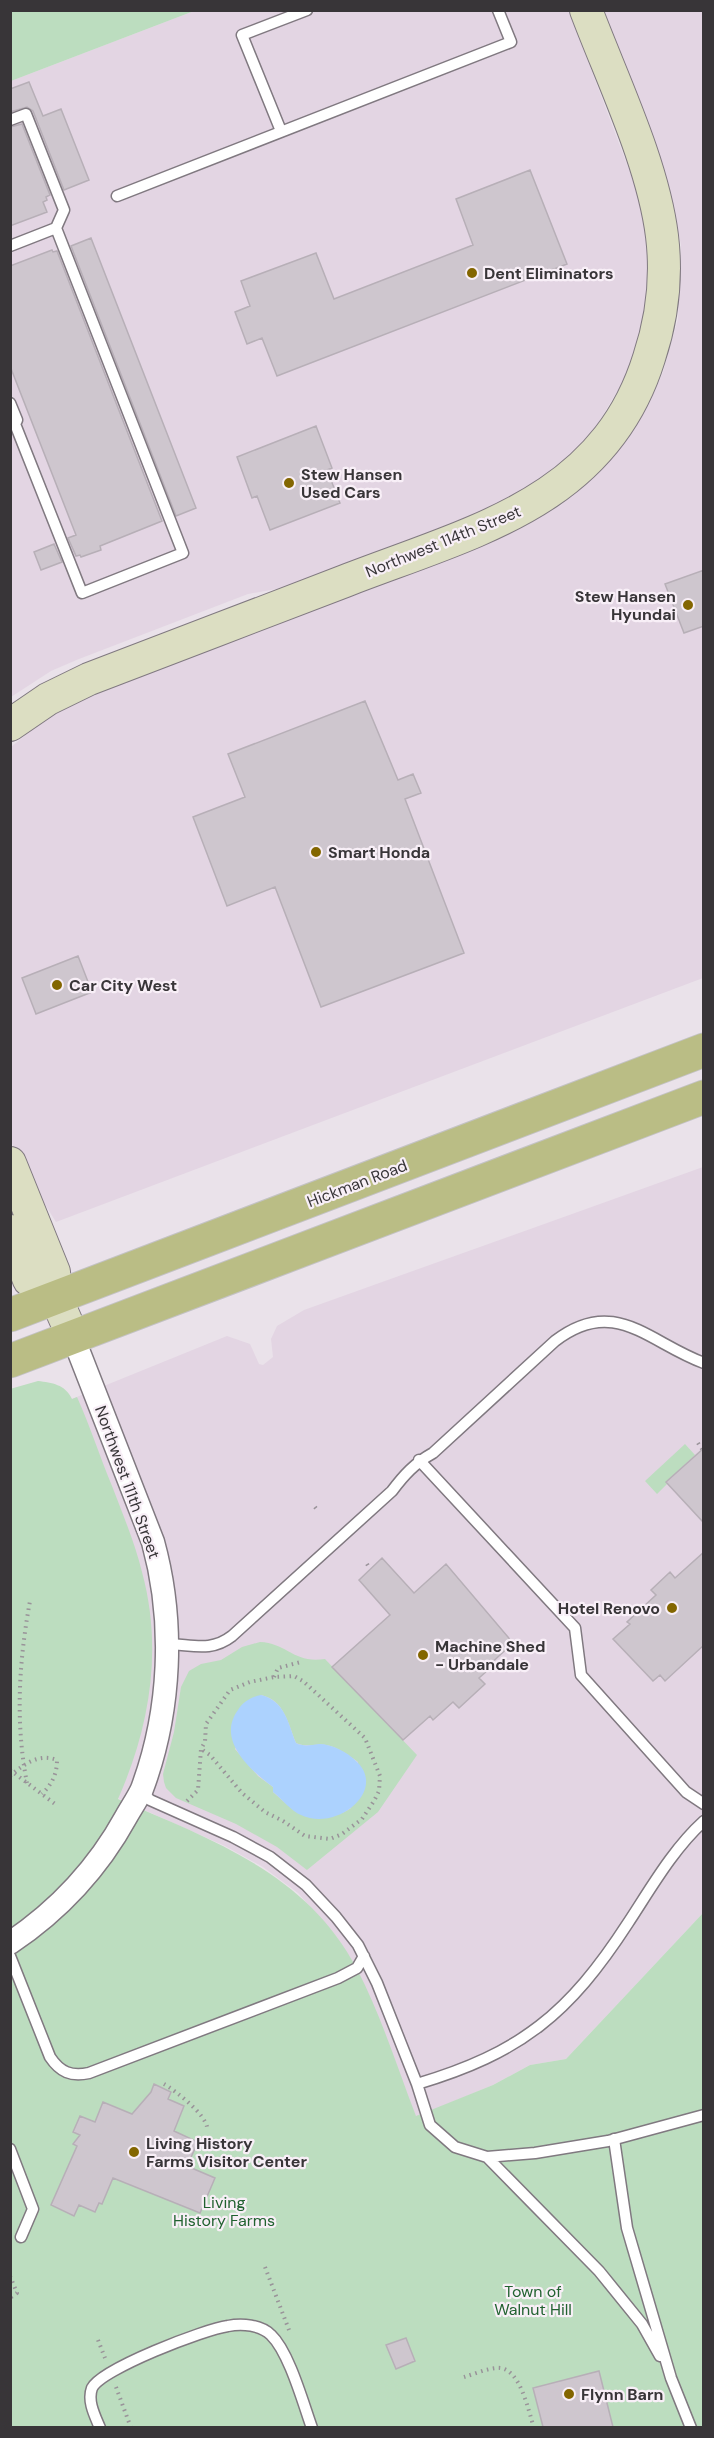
<svg xmlns="http://www.w3.org/2000/svg" width="714" height="2438" viewBox="0 0 714 2438" font-family="'DM Sans',sans-serif">
	<style>
		.built { fill: #e3d5e3 }
		.green { fill: #bcddbf; fill-rule: evenodd }
		.water { fill: #acd2fe }
		.building { fill: #cec6ce; stroke: #b7afb7; stroke-width: 1.5 }
		.lines { fill: none; stroke-linecap: round; stroke-linejoin: round }
		.lane-casing { stroke: #807980; stroke-width: 13 }
		.street-casing { stroke: #807980; stroke-width: 25 }
		.secondary-casing { stroke: #807980; stroke-width: 34 }
		.primary-casing { stroke: #c3c2c3; stroke-width: 35 }
		.path { stroke: #999399; stroke-width: 4; stroke-dasharray: 1.5 4.5; stroke-linecap: butt }
		.lane { stroke: #fff; stroke-width: 10 }
		.street { stroke: #fff; stroke-width: 22 }
		.secondary { stroke: #dcdec2; stroke-width: 32 }
		.primary { stroke: #babd85; stroke-width: 33 }
		.poi-dot { fill: #836600; stroke: #f8eff7; stroke-width: 2 }
		.labels { text-anchor: middle; stroke-width: 4.5; stroke-linejoin: round; paint-order: stroke }
		.poi-label { font-size: 16px; font-weight: bold; fill: #383538; stroke: #f8eff7; text-anchor: start }
		.street-label { font-size: 16px; fill: #383538; stroke: #f8eff7 }
		.park-label { font-size: 16px; fill: #216230; stroke: #f8eff7 }
	</style>
	<rect width="100%" height="100%" fill="#eae2ea"/>
	<path class="built" d="M194,11h375l73,193 7,48v33l-8,50 -17,45 -27,45 -29,34 -35,26 -38,21 -207,81 -40,7 -169,65 -28,12 -40,26v-616z
		M602,11h101v967l-647,244 -34,-54 -11,-27v-394l33,-27 40,-21 443,-174 34,-20 35,-29 15,-17 20,-25 17,-28 15,-34 15,-53 3,-74 -12,-59z
		M703,1167v746l-137,146 -36,6 -37,20 -77,32 -59,-149 -21,-32 -38,-43 -35,-26 -38,-21 -121,-54 -47,-387 170,-69 23,8 9,20 4,1 10,-8 -2,-18 6,-13 27,-16z"/>
	<path class="green" d="M11,10h183v1l-183,70z
		M38,1381c14,2 27,3 34,18l5,-2c13,29 23,60 35,89 11,29 23,57 30,86 21,77 8,155 -24,227 94,41 189,74 239,170 24,46 40,98 59,147l77,-31 37,-20 36,-6 137,-146 1,514 -693,1 -1,-1039z
		M685,1444l10,11 -29,27 1,2 -10,10 -12,-13z
		M260,1642c27,1 34,22 65,17l92,96 -39,57 -71,58 -30,-23 -41,-23 -60,-26 -10,-10 -2,-6 -1,-8 11,-42 7,-45 8,-16 12,-7 20,-4 21,-13zM261,1695c23,5 27,28 35,48 10,5 19,0 30,2 12,2 22,10 32,17l-7,46c-13,10 -41,13 -56,3 -8,-6 -15,-13 -22,-19v-5l-15,-11 -23,-27z"/>
	<path class="water" d="M261,1695c24,6 27,28 35,48 8,4 14,2 23,1 13,0 28,8 37,17 32,29 -19,71 -55,54 -10,-4 -19,-16 -28,-23v-5c-23,-17 -57,-47 -35,-77 5,-8 13,-13 23,-15z"/>
	<path class="building" d="M29,82l14,34 18,-7 28,71 -25,10 -31,-79 -6,-4 -17,5v-23z
		M22,124l28,71 -4,2 1,3 -4,2 4,10 -37,14v-99z
		M530,170l37,94 -290,112 -15,-38 -15,6 -12,-32 15,-6 -9,-25 75,-28 18,46 139,-54 -17,-46z
		M91,238l105,270 -20,8 -105,-270z
		M52,250l1,2 4,-1 105,270 -62,25 1,4 -20,7 -1,-2 -4,1 -8,-18 8,-3 -66,-169v-100z
		M316,426l16,42 -5,2 13,33 -70,27 -13,-34 -5,2 -15,-41z
		M54,544l8,18 -21,8 -7,-18z
		M704,570v56l-20,7 -19,-49z
		M365,701l33,79 15,-6 8,19 -16,6 59,154 -143,54 -46,-120 -48,19 -34,-89 52,-20 -17,-43z
		M78,956l14,36 -56,22 -14,-36z
		M704,1448v75l-38,-41z
		M704,1552v93l-39,36 -5,-6 -7,6 -40,-42 17,-15 -3,-2 29,-27 -5,-5 19,-18 5,6z
		M382,1558l32,35 32,-29 67,79 -27,25 2,2 -9,8 6,6 -26,24 -6,-6 -20,18 -3,-4 -27,24 -71,-73 58,-52 -31,-35z
		M154,2084l17,8 -3,7 16,7 -10,25 24,11 -11,24 28,12 -15,35 -87,-35 -11,26 -3,-1 -4,9 -16,-7 -5,11 -23,-11 26,-59 -4,-2 7,-9 -7,-3 7,-16 15,6 8,-20 29,12 19,-22z
		M406,2338l9,23 -19,8 -10,-24z
		M599,2371l14,56h-70l-10,-39z"/>
	<g class="lines">
		<defs>
			<path id="lane" d="M10,120l16,-6 38,96 -8,18
				M281,131l-39,-96 65,-25
				M117,196l394,-154 -13,-32
				M10,246l46,-18 127,325 -101,40 -67,-169 2,-4 -7,-17
				M419,1460l156,168 6,47 105,117 18,12
				M166,1644c25,0 44,9 66,-8l160,-145c12,-16 23,-28 41,-38l122,-112c60,-46 94,2 149,22
				M141,1790l9,10 83,37 37,20 36,28 30,32 22,28 19,38 40,101 13,41 25,22 32,10 48,-4 73,-12 96,-26
				M10,1956l40,101c10,15 21,20 39,16l249,-95 19,-10 7,-12
				M417,2084c104,-31 152,-70 211,-161 23,-35 45,-74 76,-102
				M614,2139l13,89 44,150 20,50
				M10,2149l23,60 -12,28
				M487,2157l112,114 43,53 18,32
				M100,2428c-5,-12 -13,-27 -8,-40 9,-19 113,-59 136,-62 14,-3 33,-1 43,9 18,17 32,68 41,93"/>
			<path id="street" d="M10,1943c49,-33 88,-75 116,-126 5,-9 12,-19 16,-28 29,-78 33,-167 11,-247l-80,-205"/>
			<path id="secondary" d="M10,725l38,-26 41,-20c85,-33 171,-65 256,-98 126,-49 259,-78 304,-223 13,-39 18,-81 13,-122 -9,-73 -50,-157 -76,-226
				M10,1163l44,109 2,26 17,39
				M10,1231l19,49 27,18"/>
			<path id="primary" d="M10,1315l694,-265
				M10,1361l694,-264"/>
		</defs>
		<use href="#lane" class="lane-casing"/>
		<use href="#street" class="street-casing"/>
		<use href="#secondary" class="secondary-casing"/>
		<use href="#primary" class="primary-casing"/>
		<path class="path" d="M698,1443l4,6
			M315,1507l3,4
			M367,1564l2,3
			M274,1677l4,-9 23,-6
			M10,1770l45,34
			M10,1776c14,-12 29,-23 47,-16 0,14 -5,24 -15,34
			M27,1783c-12,-61 -8,-122 3,-182
			M187,1801l11,-11 3,-41 4,-7 1,-18 24,-34 20,-8 24,-5 20,-1 9,5 62,57 15,38 -1,15 -5,10 -12,18 -20,15 -12,5 -25,-3 -22,-15 -18,-9 -23,-19 -32,-38 -9,-6
			M164,2084c12,7 41,30 43,43
			M265,2267l24,63
			M10,2276l7,17 -7,5
			M98,2340l7,18
			M464,2377c10,-3 22,-8 32,-9 24,-3 32,42 38,60
			M116,2387l15,41"/>
		<use href="#lane" class="lane"/>
		<use href="#street" class="street"/>
		<use href="#secondary" class="secondary"/>
		<use href="#primary" class="primary"/>
	</g>
	<g class="poi-dot">
		<circle cx="472" cy="273" r="6"/>
		<circle cx="289" cy="483" r="6"/>
		<circle cx="688" cy="605" r="6"/>
		<circle cx="316" cy="852" r="6"/>
		<circle cx="57" cy="985" r="6"/>
		<circle cx="672" cy="1608" r="6"/>
		<circle cx="423" cy="1655" r="6"/>
		<circle cx="134" cy="2152" r="6"/>
		<circle cx="569" cy="2394" r="6"/>
	</g>
	<g class="labels">
		<g class="poi-label">
			<text x="484" y="279">Dent Eliminators</text>
			<text x="301" y="480">Stew Hansen<tspan x="301" dy="18">Used Cars</tspan></text>
			<text x="676" y="602" text-anchor="end">Stew Hansen<tspan x="676" dy="18">Hyundai</tspan></text>
			<text x="328" y="858">Smart Honda</text>
			<text x="69" y="991">Car City West</text>
			<text x="660" y="1614" text-anchor="end">Hotel Renovo</text>
			<text x="435" y="1652">Machine Shed<tspan x="435" dy="18">- Urbandale</tspan></text>
			<text x="146" y="2149">Living History<tspan x="146" dy="18">Farms Visitor Center</tspan></text>
			<text x="581" y="2400">Flynn Barn</text>
		</g>
		<g class="street-label">
			<text transform="translate(443 541) rotate(-22)" y="6">Northwest 114th Street</text>
			<text transform="translate(357 1183) rotate(-21)" y="6">Hickman Road</text>
			<text transform="translate(128 1482) rotate(70)" y="6">Northwest 111th Street</text>
		</g>
		<g class="park-label">
			<text x="224" y="2208">Living<tspan x="224" dy="18">History Farms</tspan></text>
			<text x="533" y="2297">Town of<tspan x="533" dy="18">Walnut Hill</tspan></text>
		</g>
	</g>
	<rect width="714" height="2438" fill="none" stroke="#383538" stroke-width="24"/>
</svg>
